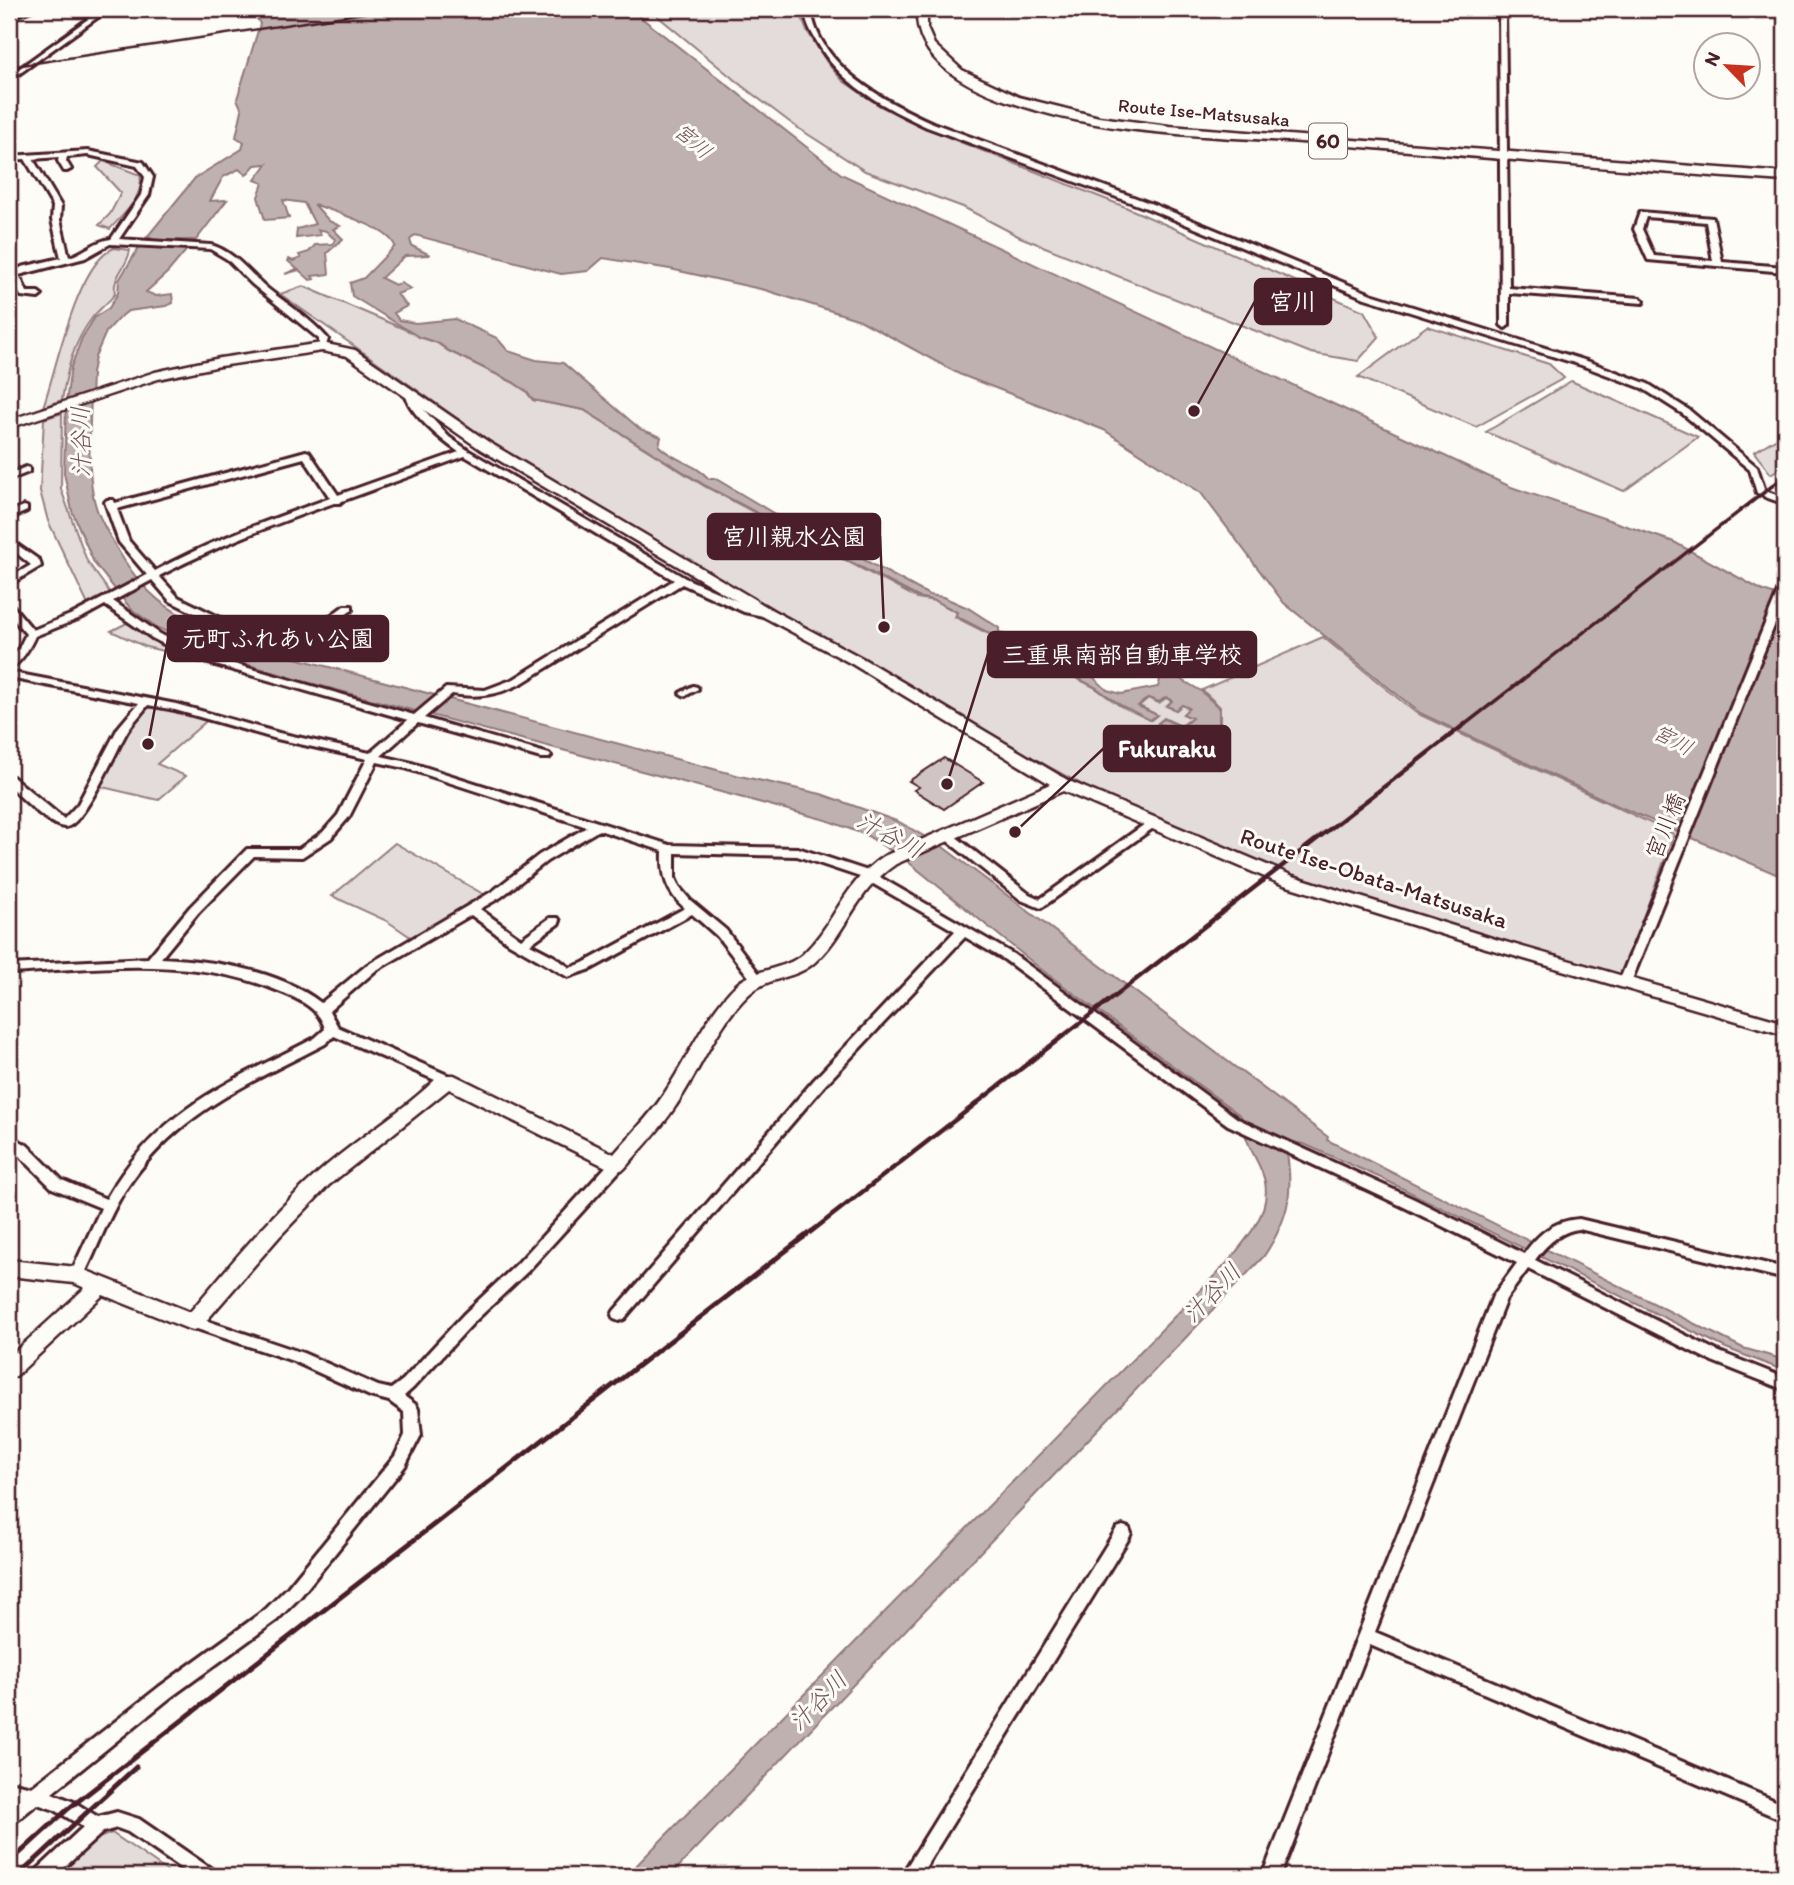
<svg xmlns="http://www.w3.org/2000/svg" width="1794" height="1885" viewBox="0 0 1794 1885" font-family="Itim,'Klee One',sans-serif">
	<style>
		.green { fill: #e3dcda; stroke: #967e82; stroke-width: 2 }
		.water { fill: #c0b1b1; stroke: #91777b; stroke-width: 2 }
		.building { fill: #d0c5c4; stroke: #4a1f2b; stroke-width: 2 }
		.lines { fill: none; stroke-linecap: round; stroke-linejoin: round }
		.street-casing { stroke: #4a1f2b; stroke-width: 6 }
		.secondary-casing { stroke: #4a1f2b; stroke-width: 5 }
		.primary-casing { stroke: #4a1f2b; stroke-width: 5 }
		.street { fill: #fdfcf7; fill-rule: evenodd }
		.secondary { fill: #fdfcf7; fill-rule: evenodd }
		.primary { fill: #fdfcf7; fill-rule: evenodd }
		.rail-far3 { stroke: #4a1f2b; stroke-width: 2.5 }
		.rail-far2 { stroke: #4a1f2b; stroke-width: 3.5 }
		.rail-far1 { stroke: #4a1f2b; stroke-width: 4.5 }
		.rail { stroke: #4a1f2b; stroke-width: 5 }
		.labels { text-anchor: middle; stroke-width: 6; stroke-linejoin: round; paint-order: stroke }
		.far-street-label { font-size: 19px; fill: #4a1f2b; stroke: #fdfcf7 }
		.far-water-label { font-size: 21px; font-style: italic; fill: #73525a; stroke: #fdfcf7 }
		.shield { fill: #fdfcf7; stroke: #806168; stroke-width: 2 }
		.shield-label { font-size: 21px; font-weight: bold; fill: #4a1f2b }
		.street-label { font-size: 23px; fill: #4a1f2b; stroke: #fdfcf7 }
		.water-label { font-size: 24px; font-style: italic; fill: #73525a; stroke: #fdfcf7 }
		.leader { fill: none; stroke: #4a1f2b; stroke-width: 2.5 }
		.callout-dot { fill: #4a1f2b; stroke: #fdfcf7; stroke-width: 2.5 }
		.callout { fill: #4a1f2b; stroke: #4a1f2b; stroke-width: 2.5 }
		.callout-label { font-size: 24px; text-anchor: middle; font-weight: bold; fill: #fff }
	</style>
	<rect width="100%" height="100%" fill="#fdfcf7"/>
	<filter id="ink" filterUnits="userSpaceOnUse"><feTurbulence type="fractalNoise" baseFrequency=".0143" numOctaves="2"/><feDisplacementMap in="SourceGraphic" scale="14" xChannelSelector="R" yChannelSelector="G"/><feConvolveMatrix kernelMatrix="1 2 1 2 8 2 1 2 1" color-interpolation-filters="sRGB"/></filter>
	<g filter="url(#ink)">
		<path class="green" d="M649,9h150l7,20 22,35 15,17 37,25 75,34 168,66 241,105 15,26 -21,24 -47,-8 -291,-116 -57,-30 -98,-36 -70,-45 -53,-40z
			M103,161l37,14c5,22 -17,39 -30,54l-11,-4 11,-11 11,-21 -24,-26z
			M114,248l16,2c-2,17 -18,25 -15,44 -7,9 -16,15 -23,24 -19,25 -25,52 -30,82l-19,7c13,-36 33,-143 71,-159z
			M303,286l134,57 11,8 64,31 14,9 7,9 51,10 120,76 213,112 18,3 22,11 -2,5 139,70 26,19 31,14 6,-5 -18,-9 9,-8 11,5 7,-5 6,3 -6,5 10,4 6,-5 7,4 -6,5 9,4 -11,8 -17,-8 -6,5c23,12 48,32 65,4l-3,-4v-16l-18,-17 121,-53 93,76 258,121 -54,146 -349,-106 -119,-51 -383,-209 -272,-168 -217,-152z
			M1427,326l122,38 15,14 -88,49 -118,-50z
			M1571,381l127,56 -74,54 -138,-59z
			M62,413l-1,76 26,72 24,33 -23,11 -40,-84 -8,-30 4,-72z
			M1785,433v31l-14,10 -17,-22z
			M127,623l54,32 -35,-8 -35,-16z
			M146,701l65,16 -54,47 29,12 -28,24 -60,-14 9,-25z
			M395,843l88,51 -71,44 -25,-17 -55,-25z
			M112,1833l62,43h-116l35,-36z"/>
		<path class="water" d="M253,9h377l211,165 670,313 163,55 89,49 22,7v280l-167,-72 -198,-93 -136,-110 -83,-110 -97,-63 -145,-56 -99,-54 -95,-30 -95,-21 -67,-11 -15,13 -27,3 -146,-39 -5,5 2,6 18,9 -25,1 -24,22 14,7 6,-2 10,6 -14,5 10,12 -13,7 5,7 17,3 39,-4 42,19 11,13 28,9 27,3 77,66 21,8 -2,9c15,15 36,17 50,33h7l94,56 47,21 72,39 14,2 25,11 31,20v4l49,25 41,16 18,17 14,4 37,-7 3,-11 11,-2 29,17 18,17v15l3,4 -7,12c-19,7 -40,-8 -57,-16l6,-4 18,8 10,-9 -9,-4 6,-6 -7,-3 -6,5 -9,-4 5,-5 -6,-4 -7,5 -11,-4 -10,8 19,9 -7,5 -28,-14 -27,-19 -139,-71 1,-4 -21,-11 -18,-4 -212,-111 -122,-76 -51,-10 -7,-9 -13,-9 -64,-31 -11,-8 -19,-6 -67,-41 -2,-13 14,-5 31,-32c-7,-19 -61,-34 -81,-42l15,17 11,5 -7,3 10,10 -16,14 2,21 -17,2 2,3 -4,1 -11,-10 -14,4 12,-5 -9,-8 1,-2 4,2 8,-3 -2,-3 10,-3 6,-7 18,-1 2,-5c-7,-4 -6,-10 -17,-9l3,5 -25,3 1,-9 18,-5 -11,-21 -21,-3 6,18 -24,2 -7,-23 5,-14 -8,-3 12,-16 -12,1 -9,10 -7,-6 -16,8 -13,24 17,-1 -31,40h-46l1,-3h-4l48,-59 47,-29 2,-7 -8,-5 6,-27 -5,-11 23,-75z
			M141,244l48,3 -21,25 -22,20 10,4 16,-2 1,9 -7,3 -38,5 -10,8 -12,13 -11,25 -3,16c-1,38 -7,98 4,134 4,13 12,26 19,38 10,18 24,38 39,51 25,24 79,43 111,54l475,126 81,18 78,28 44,25 385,290 -1,3 416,208 42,12v11l-59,-23 -345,-170 -77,-34 -19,-3c9,48 6,74 -21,115l-594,620h-44l601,-613c18,-22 44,-49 38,-81 -3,-16 -14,-29 -19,-45 -3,-6 -2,-14 -5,-21l-199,-146 -135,-109 -41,-26 -40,-15 -527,-140 -85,-26 -56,-26 -27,-19 -37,-46 -22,-52 -8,-38 2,-71 5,-35 11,-29 13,-21 14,-9 9,-15 1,-13z"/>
		<path class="building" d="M944,758l39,24 -39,27 -30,-19 5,-3 -10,-6z"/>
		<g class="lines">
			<defs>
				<path id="street" d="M26,9h9l-26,9v-4z
					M102,9h7l-100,72v-5z
					M805,9h6c7,58 75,93 122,114l222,82 216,89 216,67 61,23 41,26 68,57 8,24 -5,3 -3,-1 -7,-23 -67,-56 -41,-26 -61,-23 -216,-67 -216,-89 -222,-82c-43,-20 -88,-43 -111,-87 -6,-10 -11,-20 -11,-31z
					M1499,9h6l4,279 131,10 4,3 -1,2 -134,-10v32l-4,3 -4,-3z
					M88,151l55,11 10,15 -4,18 -30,44 92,6c24,7 38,28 57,44 20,16 43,30 60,50l-3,10h-6v-10l-67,-55 -25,-25 -17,-10 -100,-5 -25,14 -66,17 8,17h11l4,3 -4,3 -17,-2 -9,-18h-3v-5l13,-6 39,-9 -9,-38 1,-14 -28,-47 -16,1v-4zM88,155l49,11 8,11 -4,18 -30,44c-15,1 -27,14 -42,18l-9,-37 1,-14 -28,-47 26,-2 -1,4 6,10h3l4,-2 -5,-8 1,-4z
					M1640,212l73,6 9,44 63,5v5l-137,-12 -14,-31zM1646,217l60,5 7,39 -59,-5 -12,-27z
					M411,391l5,3v7l33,36 20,14 216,127 66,29 21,5 1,2 -5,3 -24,-5 -62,-28 -160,99c-24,12 -44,15 -70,11l-28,24 125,36 2,2 -2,2h-8l-123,-35 -37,33 31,7 258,82 128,3 73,24 142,82 225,165 176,80 110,55c14,-20 29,-33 55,-35l206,49v11l-206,-50c-19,2 -33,16 -44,31l182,91 68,27v12l-78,-31 -179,-90 -22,30 -131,333 410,173v16l-415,-176 -90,231h-18l231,-580 24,-33 -113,-56 -176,-82 -223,-165 -40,-23 -141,149 -200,233 -5,2 -5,-2 -2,-4 2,-4 200,-231 141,-149 -92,-53 -66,-22 -122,-3v25l4,9 11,13 36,30 37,49 -6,4 -4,-1 -36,-46 -25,-22 -101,55 -23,8 -59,-34 -38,-28 -96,56 -46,40 9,16 114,50 2,3 -2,3h-10l-108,-47 -9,8c-79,41 -151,70 -201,148 -17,27 -27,58 -42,87l-5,2 -5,-2 -2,-4 31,-67 -49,-20 -35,-35 -8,-6v-12l18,10 35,35 44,19c52,-90 122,-116 209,-161l10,-9c-5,-20 -26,-30 -44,-37 -86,-37 -181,-24 -272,-19v-8l139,-7 42,-51 57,-58h52l24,-17 15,-17 29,-56 -90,-20 -102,-29 -27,-5c-6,8 -14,16 -20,25 -10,16 -45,99 -63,97 -17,-1 -43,-30 -56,-41v-10l4,1 51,42 14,-15 40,-76 21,-25 -130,-25v-6l167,32 103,29 91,20 38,-33 -217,-62 -39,-20 -47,-33 -22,12 -48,19c-6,13 -14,27 -26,33v-9l10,-12 7,-14 -17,-20v-9l4,1 20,24 42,-17 72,-38 -28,-33 -14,-40 2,-2h6l2,3 191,-52 3,1 29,43 121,-43c-14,-9 -53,-41 -53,-58zM465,456l209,124 -160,99 -29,11 -39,-2 -32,27 -215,-61 -39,-20 -47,-33 39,-21 18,21 67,33 53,16h8l54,-40v-4h-8l-52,38 -47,-14 -67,-33 -19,-21c59,-31 113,-51 175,-73h6l2,-2zM304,458l26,40c-60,22 -119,42 -175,73l-26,-30 -12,-32zM377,762l28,6 182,59 -48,28 -46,36 -126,74 -46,38c-44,-34 -106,-42 -160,-45l37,-45 56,-57 48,1 29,-19 18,-21zM599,830l64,21c-1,24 3,41 22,57l-102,55 -13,5 -15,-11 -25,-13 28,-20 2,-3 -2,-3h-8l-29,21 -41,-30 21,-12 46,-36z
					M26,467l3,1v4l-20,8v-6z
					M1768,492l17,6v6l-20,-7 -2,-2z
					M24,506l3,1v4l-18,8v-7z
					M9,539l30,21 2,6 -32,19v-7l22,-13 -22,-18z
					M1785,584v15l-154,383 -6,4 -4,-1 -2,-3 161,-395z
					M693,686l4,1 1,2 -13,7 -5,-3z
					M1152,819l4,1 2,3 -2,3 -115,82 -20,-8 -81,-65 2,-3h8l79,62 11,5z
					M617,1159l5,1 2,4 -2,4 -94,103 -54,51 -61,66 -9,8 12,9 2,4 3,26 -16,31 -105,131 -23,23 -106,77 -119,96 22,9 24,15 19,-5 22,7 74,51 3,6h-24l-64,-44 -11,-4 -14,4 -48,44h-21l3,-6 46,-43 -28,-17 -18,-6 -22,18 -6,2v-18l7,-6 -7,-2v-16l23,5 127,-100 106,-77 23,-23 107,-131 10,-21 -1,-23 -15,-11 -19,-5 -77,-35 -105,-35 -2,-4 2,-4 5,-2 110,37 75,33 13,3 12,-9 61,-66 54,-51 94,-103z
					M1123,1526l6,2 2,5 -2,5 -209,338h-19l216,-348z"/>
				<path id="secondary" d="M322,343l33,7 135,93 284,168 88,47 207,123 224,95 202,63 290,84v12l-302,-88 -202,-63 -218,-93 -167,73c-42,28 -48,68 -81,98 -19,18 -48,14 -67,33 -32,31 -48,76 -73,112 -15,23 -34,42 -51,62l-7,2 -7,-2 -161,-80 -120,96 -50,52 -79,91 -7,2 -7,-2 -83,-33 -87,81 -7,2v-21l76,-69 -11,-5 -65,-7v-16l68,7 113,45c41,-48 81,-98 128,-139 39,-35 85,-61 122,-98h14l160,79c16,-19 34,-36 48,-57 25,-36 42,-81 74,-112 18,-17 48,-14 67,-31 33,-31 39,-70 81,-98l166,-72 -198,-120 -88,-47 -284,-168 -133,-93 -25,-5 -102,15 -62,13 -149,49v-8l146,-48 65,-14z"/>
				<path id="primary" d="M917,9h10v19l7,16 28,26 57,27 80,20 70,9 616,47v8c-157,-10 -314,-25 -471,-38 -101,-8 -207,-6 -304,-41 -43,-15 -96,-41 -93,-93z"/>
			</defs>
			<use href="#street" class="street-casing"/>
			<use href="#secondary" class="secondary-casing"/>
			<use href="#primary" class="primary-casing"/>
			<use href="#street" class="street"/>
			<use href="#secondary" class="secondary"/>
			<use href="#primary" class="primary"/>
			<path class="rail-far3" d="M9,67l381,-58"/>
			<path class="rail-far2" d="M1463,726l322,-250"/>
			<path class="rail-far1" d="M803,1238l662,-514"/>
			<path class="rail" d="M9,1863l59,-54 737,-573
				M18,1876l118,-109"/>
		</g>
	</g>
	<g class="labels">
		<g class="far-street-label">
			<text transform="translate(1204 112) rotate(5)" y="7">Route Ise-Matsusaka</text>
		</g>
		<g class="far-water-label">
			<text transform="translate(693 141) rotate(41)" y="7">宮川</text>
			<text transform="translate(1673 740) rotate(28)" y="7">宮川</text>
		</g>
		<rect class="shield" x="1309" y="123.5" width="38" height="35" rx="5"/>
		<g class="shield-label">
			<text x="1328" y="148">60</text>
		</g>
		<g class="street-label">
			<text transform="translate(1665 826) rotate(-68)" y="8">宮川橋</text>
			<text transform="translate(1374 878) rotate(18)" y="8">Route Ise-Obata-Matsusaka</text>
		</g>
		<g class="water-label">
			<text transform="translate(81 442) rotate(-91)" y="8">汁谷川</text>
			<text transform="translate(890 835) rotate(28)" y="8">汁谷川</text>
			<text transform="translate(1212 1293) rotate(-46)" y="8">汁谷川</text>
			<text transform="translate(818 1701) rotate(-46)" y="8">汁谷川</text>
		</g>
	</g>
	<path class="leader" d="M1194 411L1255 301M884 627L880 536M148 744L168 639M947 784L988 654M1015 832L1104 748"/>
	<g class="callout-dot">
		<circle cx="1194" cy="411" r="7"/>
		<circle cx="884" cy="627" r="7"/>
		<circle cx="148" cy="744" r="7"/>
		<circle cx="947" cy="784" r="7"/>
		<circle cx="1015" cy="832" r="7"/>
	</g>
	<g class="callout">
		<rect x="1255" y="279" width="76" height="45" rx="7"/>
		<rect x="708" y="514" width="172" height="45" rx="7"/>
		<rect x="168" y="616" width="220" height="45" rx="7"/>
		<rect x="988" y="632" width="268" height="45" rx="7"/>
		<rect x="1104" y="726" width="126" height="45" rx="7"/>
	</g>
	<g class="callout-label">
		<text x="1293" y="310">宮川</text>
		<text x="794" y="545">宮川親水公園</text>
		<text x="278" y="647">元町ふれあい公園</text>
		<text x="1122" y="663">三重県南部自動車学校</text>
		<text x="1167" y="757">Fukuraku</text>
	</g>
	<rect width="1794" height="1885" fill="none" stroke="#fdfcf7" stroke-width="35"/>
	<rect x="18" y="18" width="1759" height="1850" fill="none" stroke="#4a1f2b" stroke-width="2.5" filter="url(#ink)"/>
	<g transform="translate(1727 66) rotate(295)"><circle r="33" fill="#fdfcf7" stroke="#b5a4a5" stroke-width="2"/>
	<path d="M0-5L12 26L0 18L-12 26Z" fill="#c8321e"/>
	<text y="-10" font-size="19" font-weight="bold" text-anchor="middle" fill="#4a1f2b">N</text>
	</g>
</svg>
